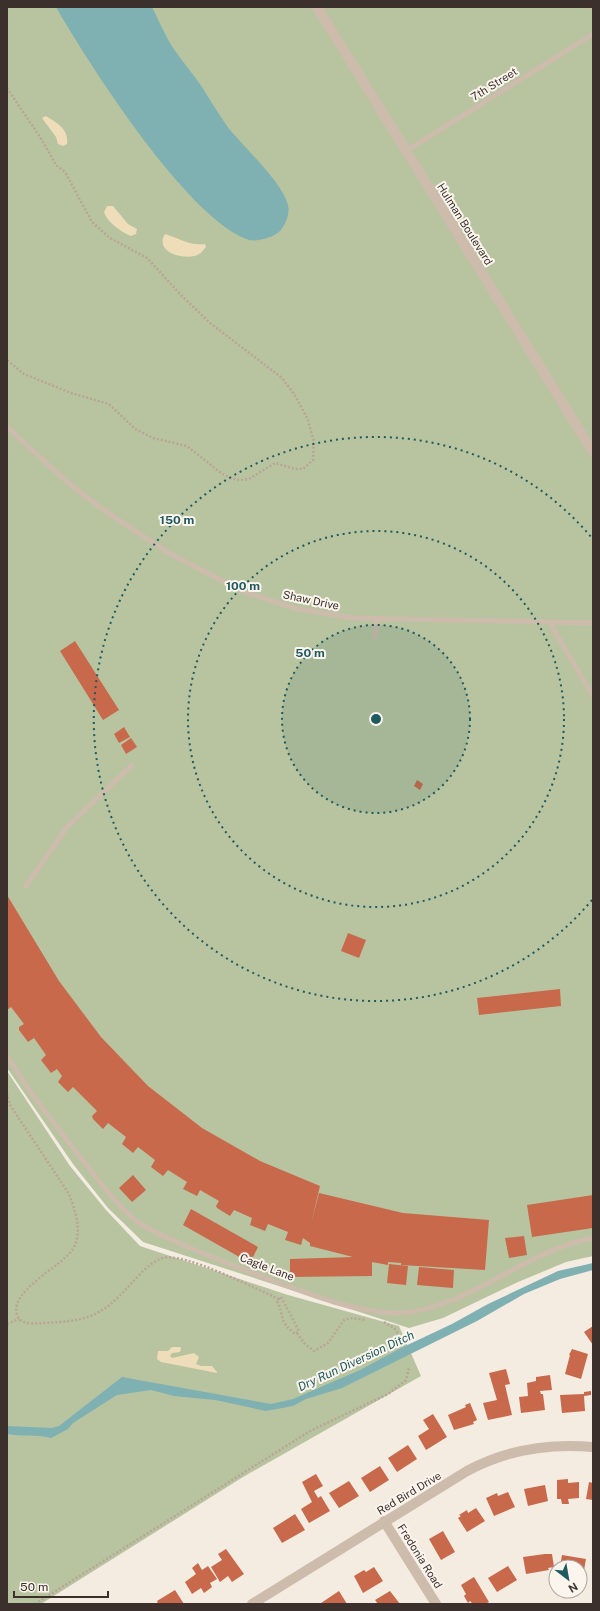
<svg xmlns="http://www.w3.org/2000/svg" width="600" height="1611" viewBox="0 0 600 1611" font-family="'Public Sans',sans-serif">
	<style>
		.green { fill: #b8c4a0 }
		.sand { fill: #efdcb8 }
		.water { fill: #7fb0b2 }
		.building { fill: #c8694b }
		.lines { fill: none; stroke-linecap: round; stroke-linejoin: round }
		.path { stroke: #b9a596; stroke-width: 2.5; stroke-dasharray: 2 2; stroke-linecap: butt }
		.lane { stroke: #cdbbac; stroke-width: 5 }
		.street { stroke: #cdbbac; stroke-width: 10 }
		.ring { fill: none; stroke: #1f5a5e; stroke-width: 2; stroke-dasharray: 2 4 }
		.labels { text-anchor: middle; stroke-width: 4; stroke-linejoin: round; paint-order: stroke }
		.street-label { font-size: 11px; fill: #3b302b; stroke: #fbf5ee }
		.water-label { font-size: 12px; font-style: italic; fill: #1f5a5e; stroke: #fbf5ee }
		.centre { fill: #1f5a5e; stroke: #fbf5ee; stroke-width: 2 }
		.ring-label { font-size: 12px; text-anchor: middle; font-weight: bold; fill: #1f5a5e; stroke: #fbf5ee; stroke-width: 4; stroke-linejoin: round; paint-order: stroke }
	</style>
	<rect width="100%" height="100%" fill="#f4ebe1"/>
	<path class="green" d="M7,7h586v1249l-27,6 -48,20 -75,36 -34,10 -266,-86 -35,-34 -35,-44 -66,-96z
		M7,1071l63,95 36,44 34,36 148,49 111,31 22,50 -178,101 -202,127h-34z"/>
	<path class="sand" d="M46,116c11,7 23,13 21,28l-4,2 -5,-2 -2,-7 -14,-19z
		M107,206h6l15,18 9,5 -1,5 -5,2c-10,-4 -24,-14 -27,-24z
		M165,234c14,4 24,12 40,10l1,3c-2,2 -4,6 -7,7 -10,7 -46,0 -34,-20z
		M172,1347h8l1,1 -1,4 -8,1 -2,3 2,2 22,-5 5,4 -3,7 5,2h11l5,6v1l-56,-11 -4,-3 1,-8h10z"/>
	<path class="water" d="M56,7h96c6,12 11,24 18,36 9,15 22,29 32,44 8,13 16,26 25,39 17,22 54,54 61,79 2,9 -2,19 -8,26 -6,6 -22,11 -31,9 -60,-19 -161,-177 -193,-233z
		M593,1263v7l-33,9 -36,15 -47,27 -135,67 -36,11 -13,7 -27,5 -51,-11 -41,-4 -23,-6 -34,5 -44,28 -5,6 -17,9c-15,-4 -29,-1 -44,-4v-8l45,2 7,-2 63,-49 149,27 22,-5 67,-29 39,-21 53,-25 36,-20 70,-33z"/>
	<path class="building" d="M75,641l44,69 -16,10 -43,-69z
		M124,727l6,10 -11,6 -5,-9z
		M131,738l6,9 -11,7 -5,-9z
		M417,780l6,4 -3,6 -6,-4z
		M7,895l52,86 42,56 47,49 54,42 58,33 60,25 -9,38 8,-31 84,20 86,7 -4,50 -84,-5v-2l-13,-1v3l-16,-3v14l-82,1v-18l63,-2 -43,-11v-3l-7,-5 -2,7 -16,-5 3,-8 -20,-8 -3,7 -15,-6 2,-7 -18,-8 -4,6 -13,-8 -1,-2 3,-5 -19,-11 -3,6 -14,-7 4,-7 -19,-12 -5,6 -12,-9 4,-7 -17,-13 -5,6 -11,-9 4,-7 -18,-14 -5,6 -10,-10 -1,-3 5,-5 -24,-24 -5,5 -10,-10 4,-6 -5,-7 -6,4 -10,-13 5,-5 -12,-17 -6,4 -9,-12v-3l5,-3 -13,-17 -4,3z
		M348,933l18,7 -7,18 -18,-7z
		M560,989l1,17 -82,9 -2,-17z
		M133,1175l13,15 -14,12 -13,-14z
		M593,1195v33l-61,9 -5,-32z
		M191,1209l67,38 -8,16 -67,-38z
		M524,1236l3,19 -18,3 -4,-20z
		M389,1264l19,2 -2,19 -19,-2z
		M419,1267l35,3 -1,18 -36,-3z
		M593,1326v19l-9,-13z
		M572,1349l16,5 -7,25 -16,-5 5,-19h-1z
		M506,1369l4,15 -5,1 7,30 -24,5 -5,-17 14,-3 -8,-27z
		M550,1375l2,15 -12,1 1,3h2l2,16 -24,3 -2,-16 9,-1 -1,-13 9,-2v-4z
		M591,1391v4l-7,1 1,15 -23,2 -2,-18 24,-1v-2z
		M470,1403l7,17 -4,2 1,2 -20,6 -6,-15 18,-8 -1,-2z
		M433,1414l14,23 -21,13 -8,-14 11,-7 -6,-9z
		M408,1445l9,14 -20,13 -9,-14z
		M380,1466l9,14 -19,12 -9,-14z
		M316,1474l7,12 -9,5 4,7 3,-2 9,15 -21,12 -8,-14 11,-7 -10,-20z
		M568,1479v4l11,-1v16l-11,1 1,5h-7l-1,-5h-4v-19z
		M349,1481l10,15 -20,12 -10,-15z
		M589,1482l4,1v17l-7,-1z
		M545,1485l3,16 -20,5 -4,-17z
		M508,1492l7,15 -21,9 -8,-18 11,-5 1,3z
		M476,1508l9,13 -18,11 -9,-14 3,-2 -2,-1 8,-5 1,3z
		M295,1514l10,16 -23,13 -9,-15z
		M443,1531l12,21 -14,8 -12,-21z
		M226,1549l18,25 -12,8 -4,-6 -8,6 -9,-15 11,-7 -4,-6z
		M545,1554h7l2,13 -6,1 1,2 -23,4 -3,-17z
		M562,1555l24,4 -3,17 -3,-1v-8h-20z
		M198,1563l4,7 6,-4 9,13 -7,4 2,4 -8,6 -3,-5 -9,6 -7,-12 11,-8 -4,-6z
		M508,1566l9,14 -20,12 -9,-14z
		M374,1567l9,14 -20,12 -9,-17 10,-6 2,2z
		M474,1577l15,25 -4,2h-12l-3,-3 -2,2 -4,-7 2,-2 -5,-9z
		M175,1590l9,14h-26l-1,-3z
		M339,1591l8,13h-25l-1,-1z
		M390,1591l10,13h-22l-3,-4z"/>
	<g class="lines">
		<path class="path" d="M7,88l35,52 14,25 9,7 27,50 18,16 37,20 35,38 28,27 72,55 14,19 12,23 6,22 -1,18 -10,9h-8l-20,-6 -26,16 -9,1 -10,-2 -9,-5 -34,-27 -34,-8 -18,-9 -26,-25 -38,-11 -47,-19 -17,-14
			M7,1093l3,12 59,89c6,16 14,38 4,55 -11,18 -70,44 -54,70 4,5 18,5 23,4 44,-2 58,-5 88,-38 9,-10 20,-23 33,-27 21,-6 93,31 116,41
			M281,1297l18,34 -4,3c-17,-14 -10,-16 -18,-33z
			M384,1322l10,6 5,7
			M7,1324l12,-5
			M297,1333l7,10 10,8 14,-8 16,-23 6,-2 16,2
			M35,1604l275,-173 78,-37 18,-14 3,-12"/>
		<path class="lane" d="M592,7l1,1
			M406,151l187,-117
			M7,427l59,54 32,25 69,46 75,39 52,17 58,10 241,5
			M549,622l44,74
			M375,637l2,-18
			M26,886l41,-59 65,-62
			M7,1056c22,36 48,69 74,102 18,23 36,48 59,66 41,22 85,38 128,55 40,14 80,31 122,34 22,1 45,-6 65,-14 46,-19 88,-52 138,-61"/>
		<path class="street" d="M317,7l276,445
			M384,1521l52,83
			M252,1604l215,-133c39,-21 82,-28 126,-24"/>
	</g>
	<circle cx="376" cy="719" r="94" fill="#1f5a5e" fill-opacity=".12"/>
	<g class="ring">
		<circle cx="376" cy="719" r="94"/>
		<circle cx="376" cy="719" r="188"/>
		<path d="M592 900A282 282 0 1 1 592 538"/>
	</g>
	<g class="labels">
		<g class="street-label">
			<text transform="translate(494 84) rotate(-32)" y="4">7th Street</text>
			<text transform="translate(465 224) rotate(58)" y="4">Hulman Boulevard</text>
			<text transform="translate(311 600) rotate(12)" y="4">Shaw Drive</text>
			<text transform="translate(267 1267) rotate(21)" y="4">Cagle Lane</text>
			<text transform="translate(409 1493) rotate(-31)" y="4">Red Bird Drive</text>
			<text transform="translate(420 1556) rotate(58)" y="4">Fredonia Road</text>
		</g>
		<g class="water-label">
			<text transform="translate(356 1361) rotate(-25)" y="4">Dry Run Diversion Ditch</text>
		</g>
	</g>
	<circle cx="376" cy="719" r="6" class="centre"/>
	<g class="ring-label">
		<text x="177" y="524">150 m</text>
		<text x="243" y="590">100 m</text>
		<text x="310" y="657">50 m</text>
	</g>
	<rect width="600" height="1611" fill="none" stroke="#3b302b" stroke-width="16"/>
	<g transform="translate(568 1579) rotate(149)"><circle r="19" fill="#fbf5ee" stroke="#aea6a0"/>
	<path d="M0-3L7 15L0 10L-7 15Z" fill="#1f5a5e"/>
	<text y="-6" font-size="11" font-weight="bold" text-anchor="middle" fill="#3b302b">N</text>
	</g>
	<path d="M14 1591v6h94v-6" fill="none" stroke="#3b302b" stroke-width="2"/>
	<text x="20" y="1591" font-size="12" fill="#3b302b" stroke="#fbf5ee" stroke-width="3" paint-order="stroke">50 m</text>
</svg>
